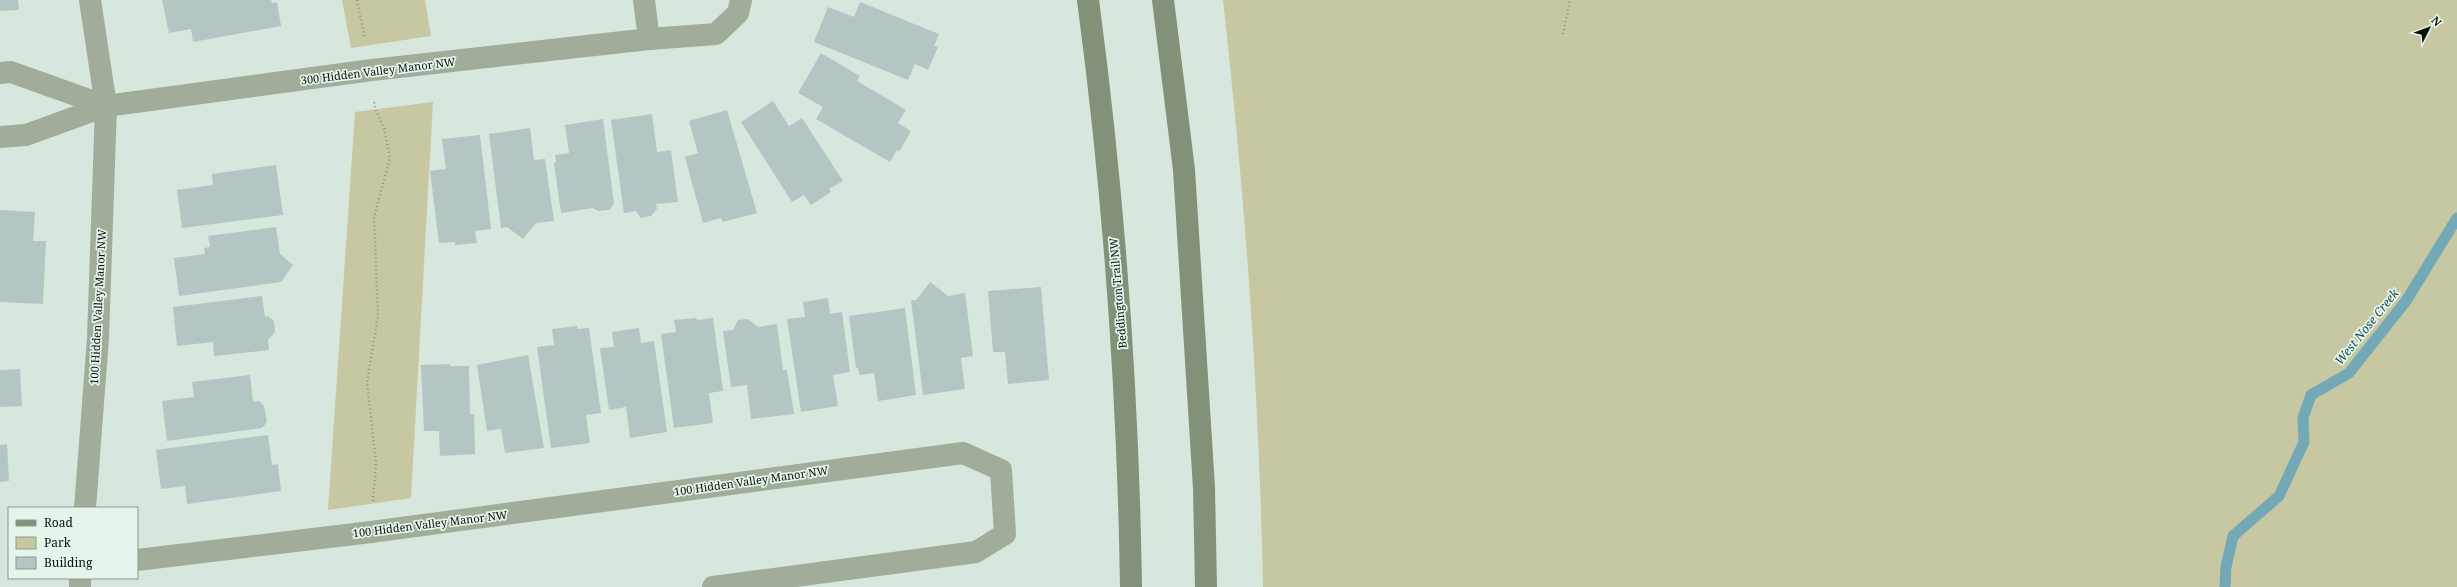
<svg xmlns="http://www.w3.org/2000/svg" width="2457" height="587" viewBox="0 0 2457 587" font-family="'Noto Serif',serif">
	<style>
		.green { fill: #c7c7a2 }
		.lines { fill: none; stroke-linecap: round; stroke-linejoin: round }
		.stream { stroke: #73a9b7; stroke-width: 11 }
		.building { fill: #b3c6c3 }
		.path { stroke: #8a958e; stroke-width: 2.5; stroke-dasharray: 1 3; stroke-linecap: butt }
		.minor { stroke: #a1ac9b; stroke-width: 22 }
		.secondary { stroke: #829178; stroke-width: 22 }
		.labels { text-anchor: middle; stroke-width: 3.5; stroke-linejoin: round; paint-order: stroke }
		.street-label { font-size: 11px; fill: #0b100d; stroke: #e5f5eb }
		.water-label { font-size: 12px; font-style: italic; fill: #194954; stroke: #e5f5eb }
	</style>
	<rect width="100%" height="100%" fill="#d8e7de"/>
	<path class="green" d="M342,0h83l6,36 -80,12z
		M1223,0h1234v587h-1194c-4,-196 -18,-392 -40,-587z
		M433,102l-22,396 -83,12 27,-398z"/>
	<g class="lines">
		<path class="stream" d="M2225,587l1,-20 7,-31 46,-40 25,-54 -1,-24 8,-23 38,-22 57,-72 51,-83"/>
	</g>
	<path class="building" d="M0,0h18l1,10 -19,1z
		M162,0h109l1,3 5,-1 4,24 -88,16 -2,-13 -22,4z
		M860,2l79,32 -5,12 4,1 -10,23 -13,-6 -7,16 -94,-38 14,-35 26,10z
		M821,53l39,23 -3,5 49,29 -8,13 13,8 -12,21 -2,-2 -7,12 -74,-43 7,-12 -25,-14z
		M773,101l16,25 13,-8 41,63 -14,8 2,3 -20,13 -7,-10 -12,7 -51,-80z
		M727,110l30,103 -34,9 -2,-4 -18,5 -18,-66 13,-4 -9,-32z
		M652,114l5,38 14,-2 7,52 -22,2 1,5 -6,7 -10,2 -5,-7 -12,2 -13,-93z
		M603,119l11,85 -5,6 -11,1 -5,-3 -32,5 -7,-50 2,-1 -1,-7 14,-2 -4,-28z
		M530,128l4,32 11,-1 9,62 -18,2 -13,16 -16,-12 -6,1 -12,-94z
		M480,135l11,94 -16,2 2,12 -22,2v-3l-16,1 -9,-72 16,-2 -4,-30z
		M276,165l7,50 -101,13 -5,-38 36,-5 -1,-11z
		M0,210l35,2 -2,29h13l-3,63 -43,-2z
		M276,227l4,27 13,11 -12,17 -102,14 -5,-38 31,-4 -1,-6 6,-1 -2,-11z
		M930,282l18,14 17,-3 8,63 -12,2 4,31 -42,6 -12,-95h5z
		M1041,287l8,93 -41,4 -3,-32h-12l-5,-61z
		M262,296l3,21 3,-1 6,5 1,11 -7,8 1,10 -55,6 -1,-14 -36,4 -4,-39z
		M828,298l2,16 12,-2 8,60 -17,3 5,31 -37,6 -14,-93 18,-2 -2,-15z
		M905,308l11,87 -38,6 -4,-28 -15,2 -1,-7h-2l-7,-52z
		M696,318l1,2 16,-2 10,73 -14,2 4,30 -39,5 -13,-94 15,-2 -2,-12z
		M748,319l10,8 19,-3 6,46h4l7,44 -43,5 -4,-34 -16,2 -8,-56 10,-1 5,-10z
		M577,326v3l12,-1 12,85 -15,2 4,28 -39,5 -14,-101 17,-2 -2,-16z
		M639,328l2,15 13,-2 13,91 -37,6 -4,-31 -17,3 -9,-62 14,-1 -2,-15z
		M528,355l16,93 -39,5 -4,-24 -14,2 -10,-66z
		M450,364v2h19l1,48h4l1,40 -35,2 -1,-25h-15l-3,-66z
		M20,369l2,37 -22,1v-37z
		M250,375l3,27 6,-1 5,5 3,16 -5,6 -95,13 -5,-40 32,-4 -2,-15z
		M268,435l4,30 6,-1 3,27 -94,13 -2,-18 -24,3 -5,-39z
		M7,444l2,37 -9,1v-37z"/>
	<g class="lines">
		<path class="path" d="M357,0l8,39
			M1563,34l7,-34
			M373,501l3,-38 -9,-81 11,-66 -4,-99 16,-59 -6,-30 -9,-19 -1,-8"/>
		<path class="minor" d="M644,0l5,39
			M0,73l11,-1 95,34
			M0,137l26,-2 80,-29 266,-36 277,-31 67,-5 22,-21 3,-13
			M85,508l13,-170 8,-232 -16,-106
			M137,560l234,-28 592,-79 38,17 4,64 -29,18 -263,35
			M80,587v-9"/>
		<path class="secondary" d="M1088,0c26,195 40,390 43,587
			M1163,0l21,170 20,318 2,99"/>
	</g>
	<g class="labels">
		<g class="street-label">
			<text transform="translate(378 71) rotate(-7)" y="4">300 Hidden Valley Manor NW</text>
			<text transform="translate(1118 293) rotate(-95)" y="4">Beddington Trail NW</text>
			<text transform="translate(98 307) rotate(-87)" y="4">100 Hidden Valley Manor NW</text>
			<text transform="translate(751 481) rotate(-8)" y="4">100 Hidden Valley Manor NW</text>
			<text transform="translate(430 524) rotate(-7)" y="4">100 Hidden Valley Manor NW</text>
		</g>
		<g class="water-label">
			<text transform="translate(2367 327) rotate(-51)" y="4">West Nose Creek</text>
		</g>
	</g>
	<rect x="8" y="507" width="130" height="72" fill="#e5f5eb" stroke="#8e9992"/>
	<rect x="16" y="520" width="20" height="6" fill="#829178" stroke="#8e9992"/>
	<text x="44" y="527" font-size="12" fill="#0b100d">Road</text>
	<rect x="16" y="537" width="20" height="12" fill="#c7c7a2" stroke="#8e9992"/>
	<text x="44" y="547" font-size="12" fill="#0b100d">Park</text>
	<rect x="16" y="557" width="20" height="12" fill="#b3c6c3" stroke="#8e9992"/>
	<text x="44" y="567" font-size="12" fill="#0b100d">Building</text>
	<g transform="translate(2429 28) rotate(48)" stroke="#e5f5eb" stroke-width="3" paint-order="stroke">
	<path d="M0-3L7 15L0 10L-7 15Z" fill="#0b100d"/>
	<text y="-6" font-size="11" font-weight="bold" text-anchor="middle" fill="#0b100d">N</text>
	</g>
</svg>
